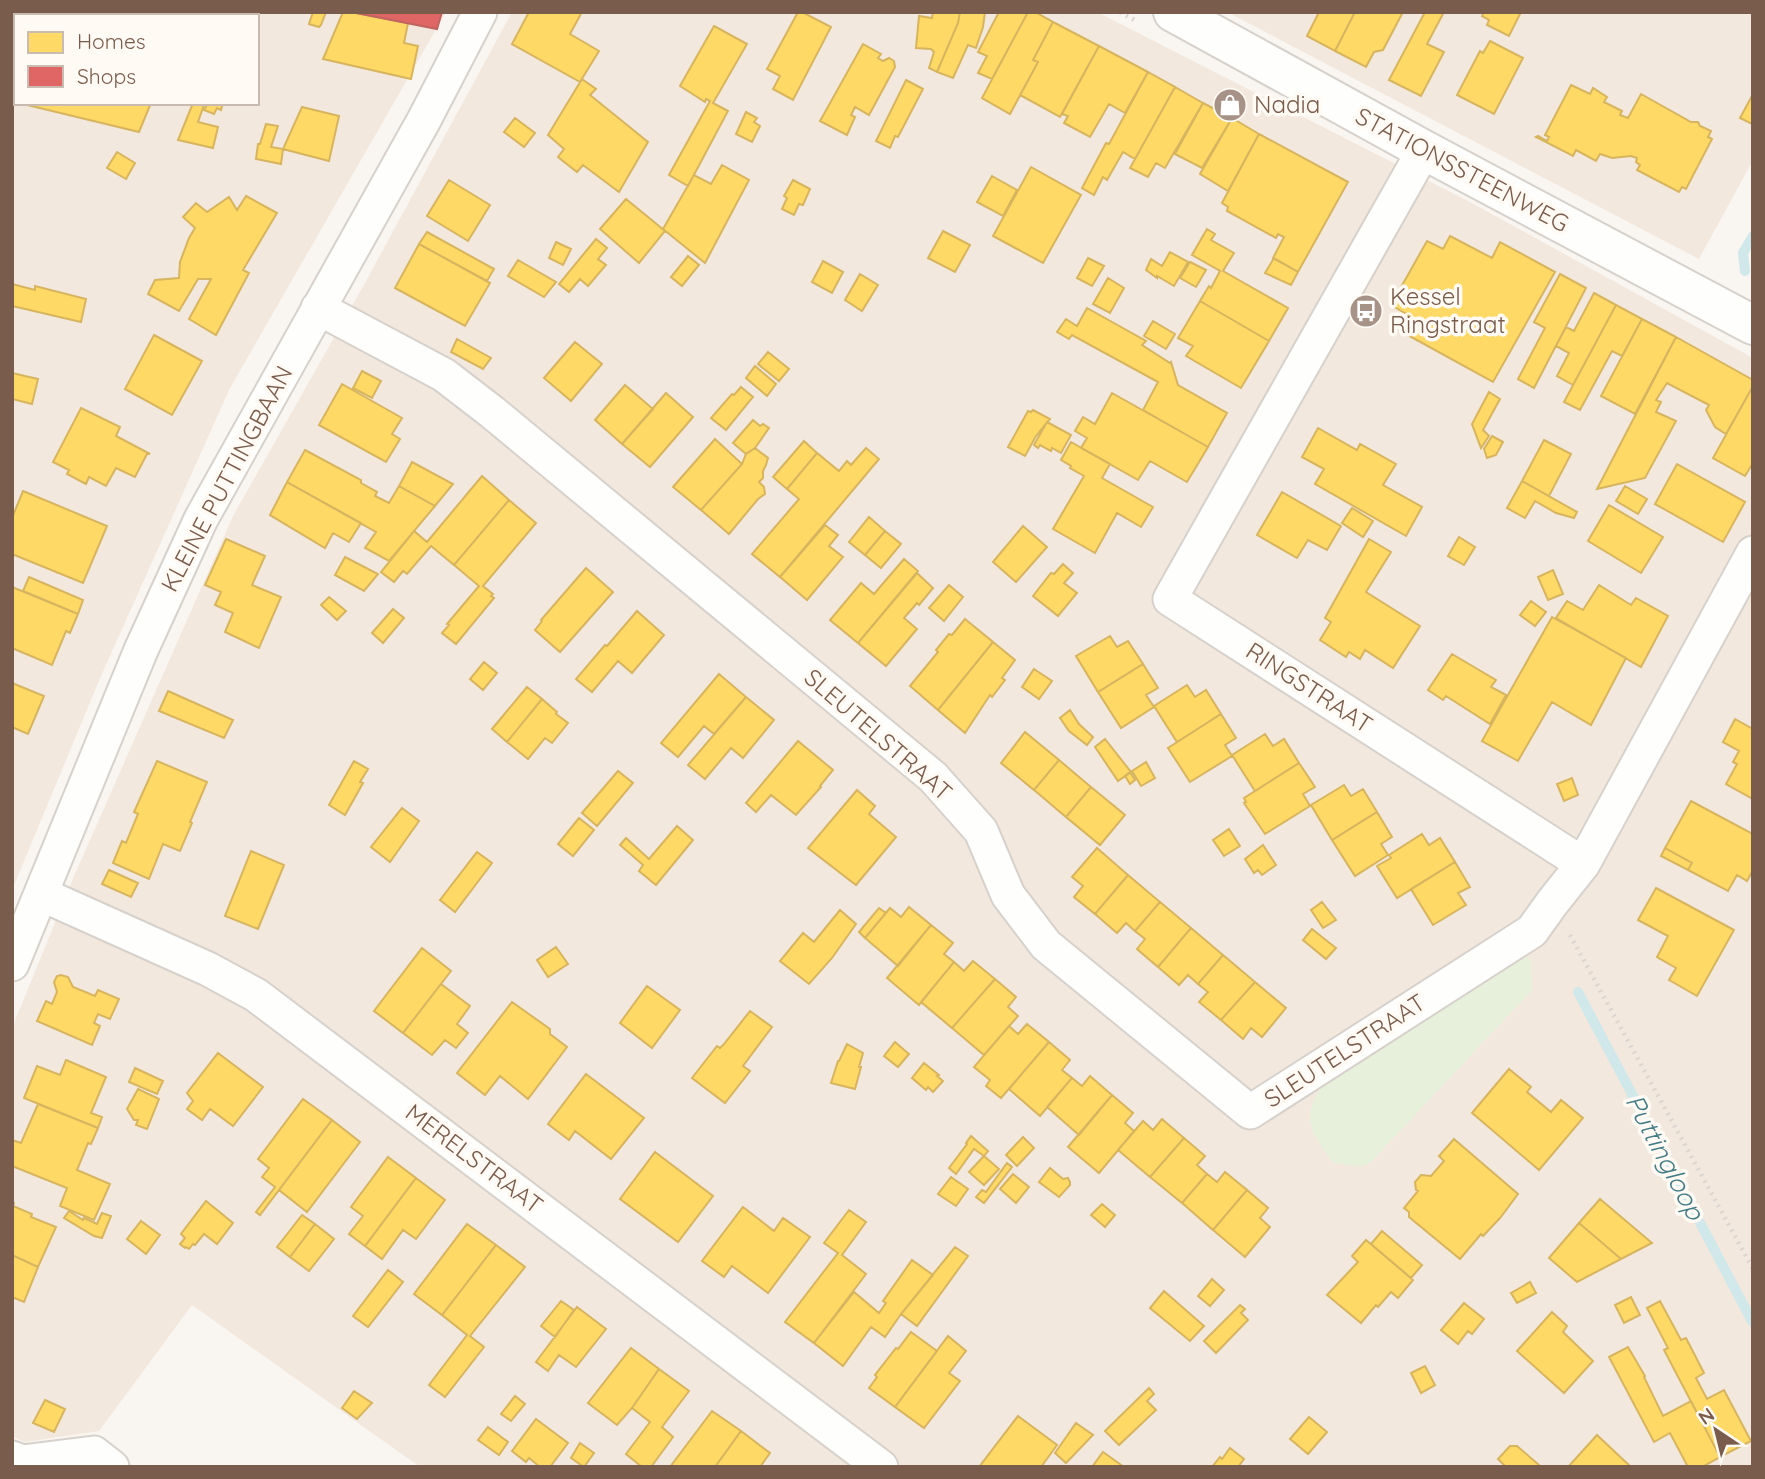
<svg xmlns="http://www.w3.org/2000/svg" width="1765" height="1479" viewBox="0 0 1765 1479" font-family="Quicksand,sans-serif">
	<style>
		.residential { fill: #f2e8de; fill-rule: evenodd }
		.green { fill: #e7f0db }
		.homes { fill: #ffd966; stroke: #d7b45e; stroke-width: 2 }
		.shops { fill: #e06666; stroke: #c1635e; stroke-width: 2 }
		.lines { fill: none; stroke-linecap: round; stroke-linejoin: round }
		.stream { stroke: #d0e8ea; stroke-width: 10 }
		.minor-casing { stroke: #d7d1cb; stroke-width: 37 }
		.tertiary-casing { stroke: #d7d1cb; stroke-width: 42 }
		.path { stroke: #dcd5d0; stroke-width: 4.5; stroke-dasharray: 2 5; stroke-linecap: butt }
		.minor { stroke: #fefefd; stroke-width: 33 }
		.tertiary { stroke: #fefefd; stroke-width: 38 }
		.labels { text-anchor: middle; stroke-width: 7; stroke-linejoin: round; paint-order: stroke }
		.poi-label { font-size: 24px; fill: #7a5c4d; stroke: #fffaf3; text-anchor: start }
		.street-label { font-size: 24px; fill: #7a5c4d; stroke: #fffaf3 }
		.water-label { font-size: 26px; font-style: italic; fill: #437c86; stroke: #fffaf3 }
	</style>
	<rect width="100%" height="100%" fill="#f9f5f0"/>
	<path class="residential" d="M12,12h434l-216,376 -129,288 -89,214zM16,16h241v87h-241z
		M512,12h585l373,190 283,156v1109h-1333l-228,-162 -93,126 -74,11 -13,-6v-408l63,-154 158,-358 132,-233z
		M1227,12h526v148l-54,99z"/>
	<path class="green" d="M1521,956l6,1 4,5 1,28 -161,172 -10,5 -28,-4c-19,-29 -34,-41 -12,-75z"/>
	<path class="homes" d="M190,12h24l-1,4h-24z
		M313,12h13l-5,13 -2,2 -10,-3z
		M343,12h8l57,11 -4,20 14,3 -7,33 -88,-20z
		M529,12h53l-12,22 29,17 -19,31 -68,-38z
		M798,12h4l29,15 -38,73 -20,-11 7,-13 -13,-7z
		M933,12h27l-2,11 -21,49 -8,-4 5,-16 -3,-3 -15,-1 3,-32 13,2z
		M960,12h25l-2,15 -7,21 -8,-3 -15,33 -16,-6 21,-49z
		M999,12h29l-36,67 -14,-6 9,-17 -9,-4z
		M1028,12h7l18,10 -20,38 5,2 -28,52 -28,-16z
		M1319,12h36l-20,39 -28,-15z
		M1355,12h48l-20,38 -9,2 -8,15 -31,-16z
		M1425,12h19l-17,32 17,8 -23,44 -32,-16z
		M1484,12h37l-12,24 -22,-11 2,-5 -7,-4z
		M1053,22l46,24 -39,71 -40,-22 18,-33 -5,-2z
		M714,26l33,18 -34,59 15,8 -40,75 -19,-11 41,-74 -4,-2 -1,3 -25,-16z
		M1490,41l33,17 -29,56 -37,-19 23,-44 3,2z
		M863,44l18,10 -3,4 5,3 6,-3 5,3 1,6 -26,48 -14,-8 -4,8 4,2 -8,18 -27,-14z
		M1099,46l49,26 -23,41 -16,-9 -19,33 -26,-14 4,-7 -6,-2z
		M12,63l4,1v39l-4,-1z
		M1148,72l27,15 -40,72 -12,-7 -16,28 -4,-3 -9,18 -12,-7 24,-45 3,1z
		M582,79l14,10 -6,6 58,47 -29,50 -36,-27 -6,7 -19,-15 6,-8 -16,-14z
		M906,80l17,9 -25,48 -3,-1 -5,12 -14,-7z
		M1571,85l19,9 3,-6 14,9 -3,5 18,9 -2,4 8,3 13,-24 50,28h7l2,4 11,5 -3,6 4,2 -26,50 -4,-2 -3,5 -42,-22 3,-5 -4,-3 1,-4 -6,-2 -19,2 -12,-4 -4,7 -20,-11 -3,6 -37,-19 2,-1 9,5 2,-4 -4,-2z
		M1175,87l28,16 -38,65 -9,-5 -8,14 -18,-9z
		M1753,94v28l-1,2 -12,-6z
		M19,103h132l-12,29z
		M193,103h30l-2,7 -4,-2 -3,6 -10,-4 3,-5 -4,-1 1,1 -6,17 20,5 -5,21 -35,-8z
		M1203,103l29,15 -30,50 -27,-14z
		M302,107l37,9 -10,45 -46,-12z
		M746,112l11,6 -3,4 6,4 -8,16 -16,-8z
		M515,118l20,15 -11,14 -20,-15z
		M1232,118l27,16 -31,57 -28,-17z
		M266,124l12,2 -7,21 12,2 -2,15 -25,-5 2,-15h2z
		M1259,134l89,48 -50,90 -25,-14 11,-21 -6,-3 -2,4 -49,-27 1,-4 -6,-4z
		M117,152l18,11 -9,16 -19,-11z
		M722,165l27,15 -44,83 -42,-34 31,-54 17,9z
		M1031,167l50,28 -38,68 -50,-27z
		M992,176l25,14 -14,26 -26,-14z
		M449,180l41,25 -22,36 -41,-25z
		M793,180l17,9 -7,16 -4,-1 -5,11 -12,-6 5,-11 -3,-2z
		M246,196l31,17 -34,57 6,3 -33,62 -27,-16 22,-40h-13l-19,32 -31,-17 7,-14 24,-2 1,-16 9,-24 6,-10 -12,-11 13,-14 11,9 22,-15 8,13z
		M626,199l39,32 -26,32 -39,-34z
		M1207,229l8,5 -4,6 23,13 -11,18 65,37 -19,33 -69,-40 9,-15 2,2 9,-17 -28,-16z
		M943,231l27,14 -15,27 -27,-14z
		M427,232l67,37 -7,12 -68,-37z
		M1450,236l42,22 8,-16 55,30 -62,110 -89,-49 9,-15 -22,-13 36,-64 16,8z
		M596,239l11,9 -9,11 8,6 -18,21 -8,-7 -11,13 -10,-8z
		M556,242l15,7 -8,16 -14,-7z
		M419,244l71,39 -25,43 -70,-38z
		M1170,252l18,10 -14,24 -17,-10v2l-11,-8 5,-11 11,7z
		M688,256l11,9 -17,21 -11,-9z
		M1088,258l16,8 -12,20 -15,-8z
		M1274,258l24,14 -7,13 -26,-12z
		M518,260l38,22 -12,15 -36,-21z
		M823,261l20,11 -11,21 -20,-11z
		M1190,262l16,8 -10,17 -16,-9z
		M860,274l18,11 -16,26 -17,-11z
		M1560,274l26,14 -52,100 -16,-9 27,-51 -11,-6z
		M1108,278l16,10 -14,25 -17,-9z
		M12,284l23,6v-4l51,13 -5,23 -69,-16z
		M1594,293l22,12 -43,80 -16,-9 12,-23 -13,-7 10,-19 8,4z
		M1200,301l69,40 -28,47 -55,-32 7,-10 -15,-8z
		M1616,305l26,14 -20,37 -10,-5 -32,59 -16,-8z
		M1087,308l59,33 -4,4 28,18 1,-1 7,23 49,28 -19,34 -65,-37 15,-28 -86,-47 -3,4 -12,-7 9,-13 11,7z
		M1642,319l34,18 -41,77 -34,-18z
		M1153,321l22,13 -9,15 -22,-13z
		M154,335l48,26 -30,54 -47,-26z
		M1676,337l77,43v6l-27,48 -11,-7 -9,-17 3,-5 -42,-22 -11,17 5,2 -5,10 20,9 -31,57 -48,11z
		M457,339l34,19 -8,11 -32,-17z
		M575,342l27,22 -31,37 -27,-23z
		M768,352l21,17 -10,12 -21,-17z
		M755,366l21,18 -9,12 -21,-18z
		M362,371l19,10 -9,17 -19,-10z
		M12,373l26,6 -6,25 -20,-5z
		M342,384l60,34 -10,16 8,5 -14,23 -67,-37z
		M625,385l28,24 -31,35 -27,-24z
		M1753,386v77l-8,13 -32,-18z
		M741,387l12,10 -27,33 -15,-12 21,-24 2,1z
		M1489,392l11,7 -17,31 6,6 -8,12 -9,-24z
		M666,393l27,24 -43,50 -28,-23z
		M1112,393l96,54 -21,35 -37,-21 -12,19 -57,-32 6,-10 -12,-7 8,-14 12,7z
		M81,408l39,19 -4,9 34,18h-3l-12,23 -19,-9 -10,18 -17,-9 -3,7 -19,-10 2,-4 -16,-8z
		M1033,410l17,9 -14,17 -11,20 -17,-9 20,-36 3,1z
		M753,420l7,6 3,-2 6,4 -14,20 -9,6 -13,-11z
		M1047,422l24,13 -10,18 -9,-5 -1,3 -11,-6 -2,3 -4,-3z
		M1318,428l39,22 3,-6 36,20 -13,21 39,22 -16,29 -91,-52 9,-15 -22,-12z
		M1492,436l11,6 -7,13 -9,3 -3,-9z
		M715,439l27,25 -41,46 -28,-23z
		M1544,440l27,14 -22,42 -27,-15z
		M804,441l13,12 -30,36 -14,-12z
		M1071,442l39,22 -8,14 51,29 -12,20 -24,-14 -22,40 -42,-24 31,-53 -14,-8 1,-2 -10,-6z
		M755,448l13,10 -2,7 -3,6v7l-4,4 5,5 1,7 -7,5 -29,35 -28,-24 41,-46 4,-10z
		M866,448l13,11 -99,118 -28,-23 47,-55 -12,-10 30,-36 22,18 8,-10 4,4z
		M305,450l56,30v3l16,9 -2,4 14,7 10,-17 36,20 -46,55 -24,-13 11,-16 -89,-50z
		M412,462l41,22 -18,22 -36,-20z
		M1677,464l68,38 -22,40 -68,-38z
		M482,476l27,24 -55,65 -23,-19 -24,28 -4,-3 -9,11 -13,-10 33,-41 13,11z
		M1522,481l55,31 -3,6 -18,-5 -21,-12 -10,17 -18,-10z
		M287,482l74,41 -12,19 -16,-9 -8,15 -55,-33z
		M1625,486l22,13 -9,15 -22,-13z
		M23,491l84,35 -24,57 -71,-29v-36z
		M1282,492l59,34 -14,24 -19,-10 -11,18 -40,-23z
		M509,500l27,23 -53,63 10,8 -2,2 3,2 -38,46 -14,-11 7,-8 -2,-1 32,-38 -25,-21z
		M1609,505l54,32 -22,36 -53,-32z
		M1352,508l21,13 -10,16 -21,-14z
		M869,517l16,14 -20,24 -16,-13z
		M825,525l13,10 -9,11 14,11 -36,43 -27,-23z
		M1023,526l24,21 -31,35 -23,-20z
		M885,531l16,13 -20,24 -16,-13z
		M1459,537l16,10 -11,18 -16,-9z
		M226,539l39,17 -13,29 29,12 -22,51 -34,-16 8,-19 -18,-8 6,-13 -16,-7z
		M1369,539l22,13 -25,40 54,34 -27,42 -28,-18 -5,9 -11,-7 -3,5 -26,-17 11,-18 -6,-4z
		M345,557l33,17 -14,17 -29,-16z
		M904,559l14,12 -60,72 -28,-23 31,-37 13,11z
		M1063,564l10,9 -9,10 13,10 -19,23 -25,-20 18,-23 3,1z
		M586,568l27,24 -53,60 -25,-22 7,-9 -1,-1z
		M1553,570l10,24 -15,6 -10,-23z
		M917,573l16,15 -14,17 -2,-2 -13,15 13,11 -31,37 -28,-23z
		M29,577l54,23 -5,14 -55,-23z
		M949,585l14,12 -19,24 -15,-13z
		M1599,585l32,20 5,-7 32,18 -27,51 -85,-49 11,-17 16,9z
		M12,587l66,27 -8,19 -4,-2 -14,34 -40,-17z
		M329,597l17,14 -9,9 -16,-15z
		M1531,601l15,11 -11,14 -15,-11z
		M393,609l11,9 -21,25 -11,-10z
		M637,611l27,24 -32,38 -14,-12 -26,31 -16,-13 29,-34 2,1z
		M1552,617l74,41 -35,67 -39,-23 -34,59 -36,-20z
		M965,619l28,23 -55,68 -28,-24 28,-34 -2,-2 13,-16 3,1z
		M1110,636l7,11 11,-6 15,23 -45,28 -22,-36z
		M993,642l22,18 -13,18 3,2 -13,17 -2,-2 -25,38 -27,-23z
		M1452,654l44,26 -5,7 15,8 -16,29 -44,-28 -3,4 -15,-10z
		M484,662l13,11 -14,17 -13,-11z
		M1143,664l15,24 -12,7 8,12 -33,21 -23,-36z
		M1034,669l18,12 -13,18 -17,-12z
		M719,674l27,23 -32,37 -10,-8 -26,31 -17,-14z
		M12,683l32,13 -16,38 -16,-7z
		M1187,685l8,12 11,-7 15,24 -44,28 -23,-36z
		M527,687l15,12 -35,43 -15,-13z
		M168,691l65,29 -9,18 -65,-27z
		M746,697l28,23 -31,38 -12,-10 -26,31 -17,-14z
		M542,699l15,13 -1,2 12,9 -16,20 -7,-5 -17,21 -21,-17z
		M1070,710l9,14 14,13 -6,8 -18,-14 -9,-13z
		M1221,714l15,24 -11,7 7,11 -42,26 -22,-34z
		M1735,719l18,10v70l-27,-15 11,-20 -4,-2 6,-11 -16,-9z
		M1025,732l34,28 -25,30 -33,-27z
		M1265,734l8,12 11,-7 15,24 -44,28 -23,-36z
		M1105,739l26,33 -13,9 -23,-34z
		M798,741l35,29 -13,16 1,1 -25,28 -25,-20 -15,17 -10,-9z
		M1059,760l32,27 -25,30 -32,-27z
		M157,761l50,21 -17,40 2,1 -12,28 -17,-7 -14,35 -36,-16 9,-22 4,2 12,-29 -4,-2z
		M354,761l14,8 -8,13 3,1 -18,32 -16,-10z
		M1146,762l9,16 -14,8 -9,-15z
		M1299,763l16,24 -12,7 7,12 -45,28 -21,-31 2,-1 -2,-4z
		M618,771l15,12 -36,43 -15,-13z
		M1130,772l5,8 -5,4 -5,-8z
		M1572,778l6,17 -14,6 -7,-17z
		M1344,785l7,11 12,-7 14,23 -45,28 -21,-35z
		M1091,787l34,28 -25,30 -34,-28z
		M857,790l18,16 -6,8 27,23 -40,48 -48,-37z
		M1691,801l62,33v36l-6,11 -10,-6 -9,16 -40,-21 4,-7 -27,-15z
		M402,808l17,13 -29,41 -19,-15z
		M1377,812l15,25 -11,7 7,11 -33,21 -23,-36z
		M579,818l15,12 -21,26 -15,-12z
		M677,826l16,14 -37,45 -17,-14 4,-6 -23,-20 6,-7 23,21z
		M1229,829l11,17 -16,10 -11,-16z
		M1422,834l7,11 11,-7 15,24 -58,36 -20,-32 14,-8 -2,-3z
		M1263,845l13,20 -14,10 -4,-5 -4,3 -9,-14z
		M1097,848l31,27 -33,39 -21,-17 9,-11 -11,-9z
		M1665,848l27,15 -4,7 -27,-14z
		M251,851l33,14 -26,64 -33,-13z
		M477,852l15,11 -37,49 -15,-12z
		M1455,862l15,25 -12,6 8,12 -33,20 -22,-36z
		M109,870l29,13 -7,14 -29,-13z
		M1128,875l32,27 -25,29 -9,-8 -9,10 -22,-19z
		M1656,888l78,42 -37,66 -28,-16 7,-12 -19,-11 11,-21 -30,-16z
		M1160,902l31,26 -33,39 -21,-18 8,-10 -10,-8z
		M1322,902l14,18 -13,8 -12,-18z
		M909,907l22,18 -33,41 -33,-28 25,-30 11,9z
		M879,908l7,5 -21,25 -6,-6z
		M840,910l16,14 -24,34 -23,26 -29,-23 23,-28 11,9z
		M931,925l22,18 -9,11 10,8 -35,43 -32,-27z
		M1191,928l32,27 -25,29 -10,-9 -9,10 -21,-18z
		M1312,929l24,19 -10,11 -23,-19z
		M556,947l12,17 -20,13 -11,-17z
		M422,948l29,23 -48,62 -29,-22z
		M1223,955l32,27 -34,38 -22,-18 9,-10 -10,-8z
		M973,961l22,18 -43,49 -31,-26 33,-40 10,9z
		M61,975l7,2 5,10 22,9 3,-6 21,9 -9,20 -12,-5 -4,9 6,3 -8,19 -55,-24 9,-20 6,3 5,-12 -3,-10 3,-6z
		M995,979l21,18 -8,10 10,9 -34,39 -32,-27z
		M1255,982l31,26 -24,29 -11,-9 -8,11 -22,-19z
		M441,984l29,22 -13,18 11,9 -12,15 -11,-8 -13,15 -29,-22z
		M647,986l33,24 -28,38 -32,-25z
		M512,1002l38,27v5l17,13 -39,52 -28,-23 -15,19 -28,-22z
		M750,1011l22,16 -29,39 7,5 -25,32 -33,-25 25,-32 3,2 4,-4z
		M1027,1024l22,18 -48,56 -15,-12 4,-6 -16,-13 35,-41 9,8z
		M895,1042l14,12 -11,13 -14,-11z
		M1049,1042l21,18 -8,10 10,8 -32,38 -31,-27z
		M847,1044l16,9 -4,14h2l-6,22 -24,-6 7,-22h1z
		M218,1053l45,34 -30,39 -23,-17 -8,11 -15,-11 6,-8 -6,-8z
		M66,1060l40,17 -15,36 11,4 -4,11 -74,-30 13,-32 23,9z
		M924,1063l15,12 -2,1 6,5 -10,11 -5,-5 -2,3 -14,-12z
		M135,1068l28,13 -6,13 -28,-12z
		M1509,1069l22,18 -4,5 24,20 10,-12 22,18 -44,52 -67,-57z
		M586,1074l58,44 -33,41 -36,-28 -6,9 -21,-16z
		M1090,1076l22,19 -33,40 -32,-28 25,-29 10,8z
		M138,1089l21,10 -12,30 -11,-4 2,-5h-4l-7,-11z
		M1112,1095l21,18 -8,10 9,8 -35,42 -31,-26z
		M303,1099l29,21 -72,95 -4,-3 19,-25 -13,-10 7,-9 -11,-9z
		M38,1104l60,24 -7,16 -3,-1 -11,27 33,14 -16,36 -34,-14 7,-18 -55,-22v-26l9,3z
		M1162,1119l22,19 -34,39 -32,-27 25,-29 10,9z
		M332,1120l28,22 -53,70 -28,-22z
		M971,1136l17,15 -4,5 -10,-7 -18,25 -7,-6 18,-24 -1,-1z
		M1023,1137l11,11 -17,18 -11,-11z
		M1184,1138l21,18 -8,9 10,9 -25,29 -32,-26z
		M1454,1139l64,55 -18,24 -17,18 -2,-2 -21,25 -51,-42v-5l-5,-4 14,-17 -2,-1 -1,-8 6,-7 10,1 13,-15 -5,-5z
		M655,1152l58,44 -35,46 -58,-43z
		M984,1156l15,13 -15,16 -15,-13z
		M388,1157l28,21 -51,68 -16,-12 14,-18 -12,-9z
		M1007,1163l5,4 -28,36 -8,-6 6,-7 4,2z
		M1050,1168l13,11 5,-1 2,4v3l-11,12 -20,-15z
		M1225,1172l22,18 -34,40 -31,-27 25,-29 10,8z
		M1013,1174l16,13 -13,16 -16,-14z
		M951,1177l17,12 -12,17 -18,-12z
		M416,1178l29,22 -29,39 -13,-9 -21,29 -17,-13z
		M1247,1190l21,18 -8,10 10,9 -25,30 -32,-27z
		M1600,1199l52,44 -31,16 -42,-36z
		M206,1201l27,22 -16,21 -13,-10 -9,11 -2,-1 -4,5 -3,-2 -1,1 -5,-4 5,-6 -4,-4z
		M12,1202l2,1 -1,3 19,8 -1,3 25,10 -18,40 -26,-12z
		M1102,1204l13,11 -10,12 -14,-12z
		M743,1207l31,24 9,-13 27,19 -42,56 -36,-27 -8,11 -22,-16z
		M849,1210l17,12 -24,33 24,19 -52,69 -29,-21 53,-69 -14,-10z
		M69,1211l14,9 1,-2 13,6 5,-11 9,3 -9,22 -8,-2 -30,-18z
		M302,1215l13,9 -25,33 -13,-10z
		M141,1221l19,14 -14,19 -19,-15z
		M1579,1223l42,36 -44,23 -28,-24z
		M315,1224l19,15 -25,32 -19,-14z
		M467,1224l29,21 -54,70 -28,-21z
		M1382,1231l40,34 -11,13 -40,-34z
		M1366,1240l47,40 -15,18 -7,-6 -13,15 -2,-2 -15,18 -34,-28 31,-33 -6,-6z
		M496,1245l29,22 -55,69 14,11 -39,50 -16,-12 38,-50 -25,-20z
		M955,1247l13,9 -51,70 -16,-12z
		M12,1255l26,12 -14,35 -12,-5z
		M912,1260l21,15 -32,39 -16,23 -14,-10 -28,39 -29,-23 40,-51 25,21 7,-10 -3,-2z
		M388,1270l15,12 -35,45 -15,-11z
		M1212,1279l12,11 -14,16 -12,-10z
		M1530,1282l6,11 -19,10 -6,-10z
		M1164,1291l40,35 -14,15 -40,-33z
		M1631,1297l9,18 -16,8 -9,-18z
		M561,1301l13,9 -19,27 -14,-11z
		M1660,1301l21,39 5,-2 18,35 -8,5 11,21 17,-9 27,51 -31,16 -56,-107 4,-2 -21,-40z
		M1464,1303l20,16 -12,15 -4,-3 -10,13 -17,-14z
		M1240,1305l5,4 -4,4 7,7 -32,33 -12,-12z
		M577,1307l29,22 -30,38 -17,-12 -11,16 -12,-9z
		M1552,1312l15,14 -4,6 30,29 -29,32 -47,-42z
		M911,1332l26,19 -42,56 -26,-19 8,-11 -2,-2 21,-27 2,1z
		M948,1336l18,15 -17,22 11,8 -36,47 -29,-21z
		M1628,1347l17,29 -1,1 19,39 28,-15 29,56 -18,10h-14l-18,-34 -16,9 -45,-85z
		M631,1348l28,21 -27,39 -15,17 -29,-22z
		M1425,1366l10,19 -14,8 -10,-20z
		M659,1369l30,22 -27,36 11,10 -22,30h-9l-16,-13 24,-32 -18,-14z
		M1149,1388l5,6 -7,7 9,9 -37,35 -14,-14z
		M354,1391l18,12 -15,16 -15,-11z
		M515,1396l10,8 -14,17 -10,-7z
		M45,1400l20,9 -11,23 -21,-9z
		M712,1411l29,20 -26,36h-45z
		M1018,1416l39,29 -16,22h-62z
		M1309,1417l18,15 -19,22 -18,-15z
		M536,1419l32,24 -18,24h-10l-11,-9 -3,4 -14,-11z
		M1076,1423l17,12 -27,28 -11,-10z
		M488,1427l20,15 -9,13 -21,-15z
		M741,1431l29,22 -10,14h-45z
		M1597,1435l34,32h-63z
		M580,1443l14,10 -10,14 -13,-9z
		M1510,1446h7l22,19 -1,2h-32l-8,-8z
		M1230,1448l14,11 -6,8h-26l8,-10 2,2z
		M1103,1452l21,15h-32z"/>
	<path class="shops" d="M351,12h91l-5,17z"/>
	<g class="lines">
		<path class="stream" d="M1745,271l-2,-18 10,-17
			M1578,992l175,331"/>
		<defs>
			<path id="minor" d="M1424,150l-254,449 413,265 170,-311
				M318,308l126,67 48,37 441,365 48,54 27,64 38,50 204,167 282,-181 20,-28 31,-39
				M41,894l167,75 48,26 625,472
				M12,964l129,-314 60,-131 223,-399 56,-108
				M12,1458l10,4 72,-9 18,14"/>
			<path id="tertiary" d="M1173,12l251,138 329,175"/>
		</defs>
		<use href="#minor" class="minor-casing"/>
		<use href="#tertiary" class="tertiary-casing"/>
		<path class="path" d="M1120,12l18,10
			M1570,935l183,334"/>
		<use href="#minor" class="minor"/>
		<use href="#tertiary" class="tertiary"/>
	</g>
	<defs>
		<symbol id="shop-disc" viewBox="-11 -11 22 22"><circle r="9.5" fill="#a69286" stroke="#fffaf3"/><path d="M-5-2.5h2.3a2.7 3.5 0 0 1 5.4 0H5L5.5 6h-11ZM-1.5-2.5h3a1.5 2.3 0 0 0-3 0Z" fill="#fff"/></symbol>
		<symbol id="bus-disc" viewBox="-11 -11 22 22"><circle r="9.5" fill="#a69286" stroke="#fffaf3"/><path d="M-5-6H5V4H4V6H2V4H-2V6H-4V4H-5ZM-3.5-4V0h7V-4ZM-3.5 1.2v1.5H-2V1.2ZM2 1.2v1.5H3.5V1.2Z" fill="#fff"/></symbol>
	</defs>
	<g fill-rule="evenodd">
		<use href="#shop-disc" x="1211" y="86" width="38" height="38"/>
		<use href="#bus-disc" x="1347" y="292" width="38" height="38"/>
	</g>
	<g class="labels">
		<g class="poi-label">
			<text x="1254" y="113">Nadia</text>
			<text x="1390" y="305">Kessel<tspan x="1390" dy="28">Ringstraat</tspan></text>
		</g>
		<g class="street-label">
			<text transform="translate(1462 170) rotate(28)" y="8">STATIONSSTEENWEG</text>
			<text transform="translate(227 479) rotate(-62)" y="8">KLEINE PUTTINGBAAN</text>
			<text transform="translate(1309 688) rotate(33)" y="8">RINGSTRAAT</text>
			<text transform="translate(878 735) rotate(41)" y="8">SLEUTELSTRAAT</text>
			<text transform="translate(1345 1051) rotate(-33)" y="8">SLEUTELSTRAAT</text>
			<text transform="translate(474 1159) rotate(37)" y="8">MERELSTRAAT</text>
		</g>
		<g class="water-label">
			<text transform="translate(1665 1157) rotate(62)" y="9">Puttingloop</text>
		</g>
	</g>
	<rect width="1765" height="1479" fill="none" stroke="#7a5c4d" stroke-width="28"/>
	<rect x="14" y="14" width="245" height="91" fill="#fffaf3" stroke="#cabbb1" stroke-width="2"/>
	<rect x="28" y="32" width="35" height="21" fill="#ffd966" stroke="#cabbb1" stroke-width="2"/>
	<text x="77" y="49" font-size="21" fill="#7a5c4d">Homes</text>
	<rect x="28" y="66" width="35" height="21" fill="#e06666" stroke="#cabbb1" stroke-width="2"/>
	<text x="77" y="84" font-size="21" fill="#7a5c4d">Shops</text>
	<g transform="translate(1716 1430) rotate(325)" stroke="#fffaf3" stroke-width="5" paint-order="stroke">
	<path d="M0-5L12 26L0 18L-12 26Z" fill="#7a5c4d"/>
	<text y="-10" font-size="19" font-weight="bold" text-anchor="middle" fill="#7a5c4d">N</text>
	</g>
</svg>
